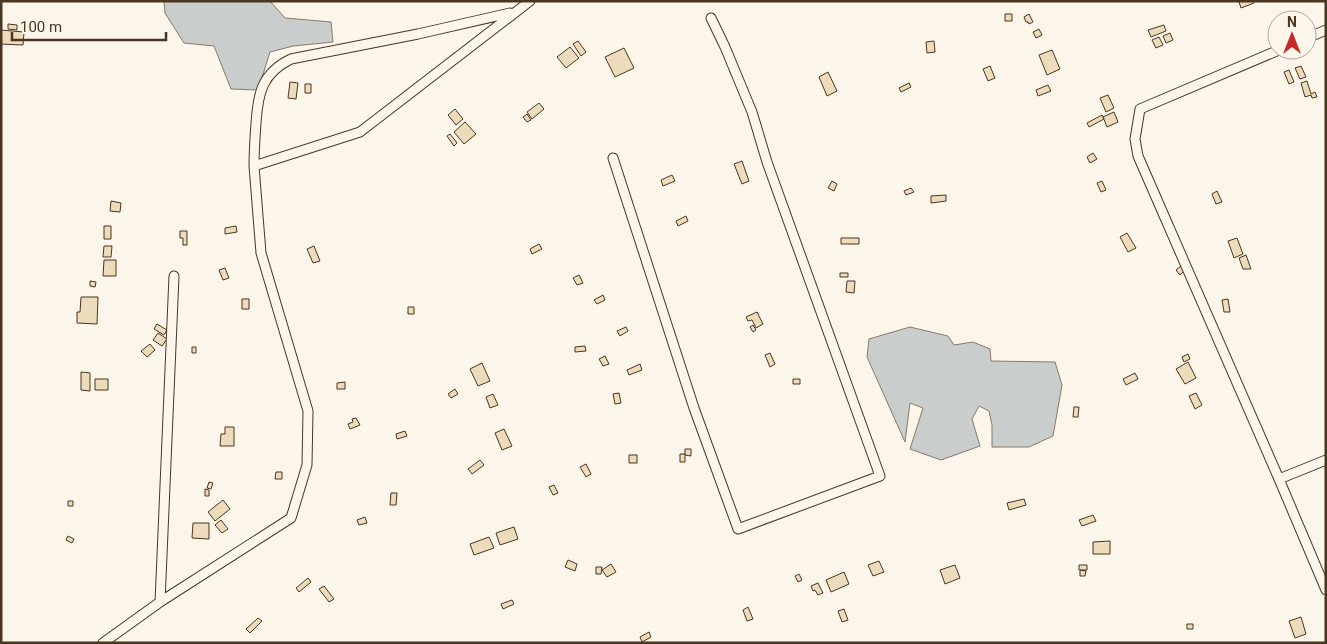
<svg xmlns="http://www.w3.org/2000/svg" width="1327" height="644" viewBox="0 0 1327 644" font-family="Roboto,sans-serif">
	<style>
		.water { fill: #c9cecd; stroke: #887966 }
		.building { fill: #ecdcbc; stroke: #4a3520 }
		.lines { fill: none; stroke-linecap: round; stroke-linejoin: round }
		.street-casing { stroke: #4a3520; stroke-width: 11 }
		.street { stroke: #fbf6e9; stroke-width: 9 }
	</style>
	<rect width="100%" height="100%" fill="#fbf6e9"/>
	<path class="water" d="M164,1h106l15,17 46,4 2,20 -40,4 -23,6 -12,38 -27,-1 -17,-43 -30,-3 -19,-30z
		M910,327l38,9 6,9 19,-3 17,7 1,12 64,1 7,23 -9,51 -24,11h-37v-22l-3,-14 -10,-5 -7,13 8,27 -39,14 -31,-11 13,-41 -13,-5 -5,39 -38,-85 2,-18z"/>
	<path class="building" d="M1242,1h11l1,2 -13,5 -2,-6z
		M1005,14h7v7h-7z
		M1029,14l4,8 -4,2 -1,-2h-2l-2,-5z
		M8,24l9,1v5l-9,-1z
		M1164,25l2,6 -15,6 -3,-7z
		M1039,29l3,6 -6,3 -3,-6z
		M1,30l23,2 -1,13 -22,-1z
		M1170,33l3,7 -7,3 -3,-7z
		M1159,37l4,8 -7,3 -4,-8z
		M578,41l8,11 -5,4 -8,-12z
		M934,41l1,11 -8,1 -1,-11z
		M570,47l9,11 -13,10 -9,-11z
		M624,48l10,20 -19,9 -10,-20z
		M1052,50l8,19 -13,6 -8,-20z
		M990,66l5,12 -7,3 -5,-12z
		M1301,66l5,11 -6,2 -5,-11z
		M1289,70l5,12 -5,2 -5,-12z
		M828,72l9,19 -10,5 -8,-19z
		M1307,81l4,13 4,-2 2,5 -5,1 -1,-3 -6,2 -4,-14z
		M290,82l8,1 -2,16 -8,-1z
		M909,83l2,4 -10,5 -2,-4z
		M305,84h6v9h-6z
		M1048,85l3,6 -13,5 -2,-6z
		M1108,95l6,13 -8,4 -6,-14z
		M539,103l5,6 -12,10 -5,-7z
		M455,109l8,10 -7,6 -8,-10z
		M1114,112l4,10 -11,5 -4,-10z
		M527,114l4,6 -4,2 -4,-5z
		M1102,115l2,4 -15,8 -2,-4z
		M465,122l11,12 -12,10 -10,-12z
		M450,134l7,9 -3,3 -7,-10z
		M1093,153l4,6 -7,4 -3,-6z
		M742,161l7,20 -7,3 -8,-20z
		M672,175l3,6 -12,5 -2,-6z
		M832,181l5,3 -3,7 -6,-3z
		M1102,181l4,9 -5,2 -4,-9z
		M911,188l3,4 -8,3 -2,-4z
		M1217,191l5,11 -6,2 -4,-10z
		M946,195v6l-15,2v-7z
		M111,201l10,2 -1,9 -10,-1z
		M686,216l2,5 -10,5 -2,-5z
		M104,226h7v13h-7z
		M236,226l1,6 -12,2v-6z
		M180,231h7v14h-4v-7h-3z
		M1127,233l9,15 -8,4 -8,-15z
		M841,238h18v6h-18z
		M1237,238l6,16 -9,4 -6,-17z
		M539,244l3,5 -10,5 -2,-5z
		M104,246h8l-1,11h-8z
		M314,246l6,15 -7,2 -6,-14z
		M1246,255l5,14h-8l-4,-11z
		M104,260h12v16h-13z
		M1182,265l4,4 -6,6 -4,-5z
		M225,268l4,10 -6,2 -4,-10z
		M840,273h8v4h-8z
		M579,275l4,8 -6,2 -4,-7z
		M90,281l6,1 -1,5 -5,-1z
		M847,281h8l-1,12 -8,-1z
		M603,295l2,5 -8,4 -3,-4z
		M81,297h17l-1,27 -20,-1v-11h3z
		M242,299h7v10h-7z
		M1228,299l2,13h-6l-2,-12z
		M408,307h6v7h-6z
		M757,312l6,12 -7,4 -4,-8 -4,1 -2,-4z
		M157,324l10,6 -3,5 -10,-6z
		M753,325l3,5 -3,2 -3,-5z
		M626,327l2,4 -8,5 -3,-5z
		M158,333l9,6 -5,7 -9,-6z
		M150,344l5,6 -8,7 -6,-6z
		M585,346l1,5 -11,1v-5z
		M192,347h4v6h-4z
		M770,353l5,11 -5,3 -5,-12z
		M1188,354l2,5 -6,3 -2,-5z
		M605,356l4,8 -6,2 -4,-7z
		M1188,362l8,16 -11,6 -9,-15z
		M482,363l8,18 -12,5 -8,-17z
		M640,364l2,6 -13,5 -2,-5z
		M81,372l9,1v18l-9,-1z
		M1135,373l3,6 -12,6 -3,-6z
		M95,379h13v11h-13z
		M793,379h7v5h-7z
		M345,382v7h-8v-6z
		M455,389l3,5 -7,4 -3,-4z
		M619,393l2,10 -6,1 -2,-10z
		M1196,393l6,12 -7,4 -6,-13z
		M493,394l5,11 -8,3 -4,-11z
		M1074,407h5l-1,10h-5z
		M356,418l4,7 -10,4 -2,-5 5,-2 -1,-3z
		M225,427h9v19h-14l1,-12h4z
		M504,429l8,17 -10,4 -7,-17z
		M405,431l2,5 -10,3 -1,-5z
		M685,449h6v7l-6,-1z
		M680,454h5v8h-5z
		M629,455h8v8h-8z
		M480,460l4,5 -12,9 -4,-5z
		M586,464l5,10 -5,3 -6,-10z
		M276,472h6v7h-7z
		M209,482l4,1 -2,6 -4,-1z
		M554,485l4,8 -5,2 -4,-8z
		M205,489l4,1v6h-4z
		M391,493h6l-1,12h-6z
		M1024,499l2,6 -17,5 -2,-7z
		M223,500l7,9 -15,12 -7,-9z
		M68,501h5v5h-5z
		M1093,515l3,6 -14,5 -3,-6z
		M365,517l2,6 -8,2 -2,-5z
		M221,520l7,9 -6,4 -7,-8z
		M193,523h16v16l-17,-1z
		M514,527l4,12 -18,6 -4,-12z
		M68,536l6,3 -2,4 -6,-3z
		M489,537l5,11 -20,7 -4,-11z
		M1110,541v13h-17v-12z
		M568,560l9,4 -2,7 -10,-4z
		M879,561l5,11 -11,4 -5,-11z
		M611,564l5,8 -9,5 -5,-7z
		M955,565l5,13 -15,6 -5,-14z
		M1079,565h8v5h-8z
		M596,567h6l-1,7h-5z
		M1080,570l6,1 -1,5h-5z
		M844,572l5,12 -18,8 -5,-12z
		M799,574l3,6 -4,2 -3,-6z
		M308,578l3,4 -12,10 -3,-4z
		M818,583l5,10 -5,2 -3,-5 -2,1 -2,-5z
		M324,586l10,13 -5,3 -10,-13z
		M512,600l2,4 -11,5 -2,-5z
		M748,607l5,12 -6,2 -4,-11z
		M844,609l4,11 -6,2 -4,-11z
		M1301,617l5,17 -11,4 -6,-17z
		M258,618l4,3 -12,12 -4,-4z
		M1187,624h6v5h-6z
		M649,632l2,5 -9,5 -2,-5z"/>
	<g class="lines">
		<defs>
			<path id="street" d="M1307,38l19,-8
				M1279,50l-139,59 -5,30 3,17 141,323 47,111
				M613,158l81,250 44,121 142,-53 -113,-314 -15,-50 -27,-65 -14,-29
				M254,166c0,-15 1,-29 2,-43 2,-30 6,-50 35,-64l127,-25 92,-21
				M1279,479l47,-19
				M160,602l14,-326
				M103,643l57,-41 131,-84 16,-53 1,-54 -47,-158 -7,-87 106,-34 170,-131"/>
		</defs>
		<use href="#street" class="street-casing"/>
		<use href="#street" class="street"/>
	</g>
	<rect width="1327" height="644" fill="none" stroke="#4a3520" stroke-width="5"/>
	<g transform="translate(1292 35)"><circle r="24" fill="#fbf6e9" stroke="#b4a999"/>
	<path d="M0-4L9 19L0 12L-9 19Z" fill="#c62828"/>
	<text y="-8" font-size="14" font-weight="bold" text-anchor="middle" fill="#4a3520">N</text>
	</g>
	<path d="M12 32v8h154v-8" fill="none" stroke="#4a3520" stroke-width="2.5"/>
	<text x="20" y="32" font-size="15" fill="#4a3520" stroke="#fbf6e9" stroke-width="4" paint-order="stroke">100 m</text>
</svg>
